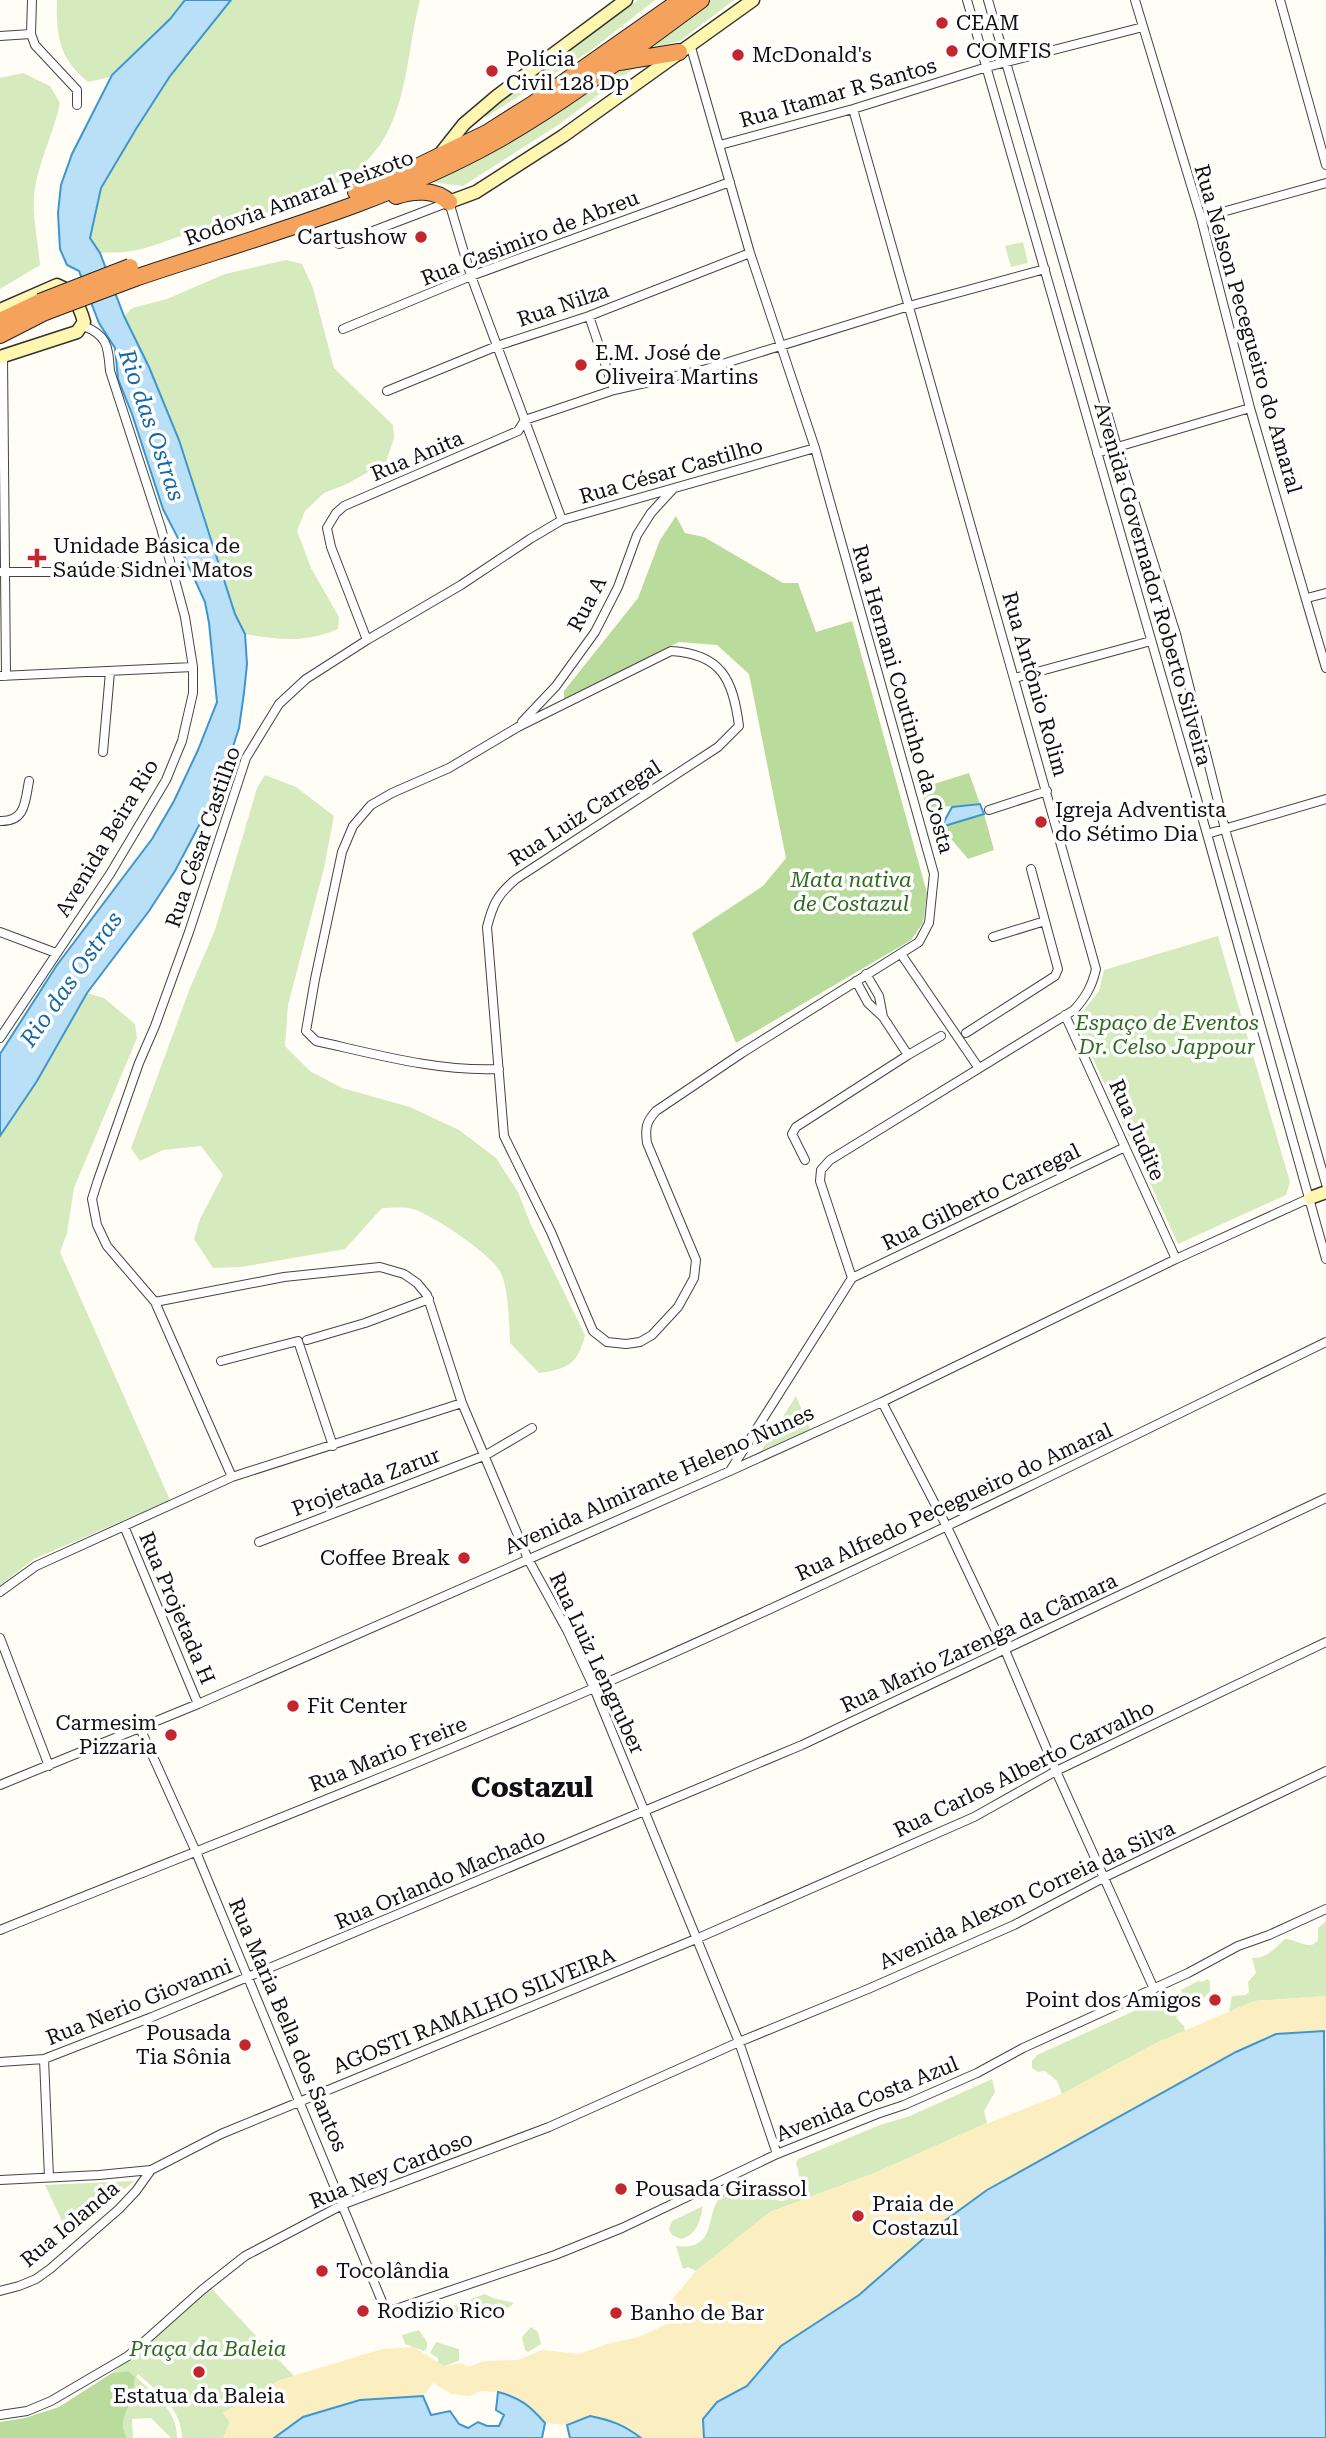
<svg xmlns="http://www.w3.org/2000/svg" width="1326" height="2438" viewBox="0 0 1326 2438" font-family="'Roboto Serif',serif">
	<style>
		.green { fill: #d5ebbd }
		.forest { fill: #b9dc9c }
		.sand { fill: #fbeec1 }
		.water { fill: #b9e0f7; stroke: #3f96cf; stroke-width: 2 }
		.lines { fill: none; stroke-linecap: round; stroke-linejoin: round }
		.street-casing { stroke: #444; stroke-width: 10 }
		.secondary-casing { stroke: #333; stroke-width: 15 }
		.highway-casing { stroke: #222; stroke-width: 18 }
		.street { stroke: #fff; stroke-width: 8 }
		.secondary { stroke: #fff6b0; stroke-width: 12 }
		.highway { stroke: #f5a25d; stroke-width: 16 }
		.highway-bridge-casing { stroke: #222; stroke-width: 18; stroke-linecap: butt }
		.highway-bridge { stroke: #f5a25d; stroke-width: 16 }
		.poi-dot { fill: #c4262e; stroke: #fff; stroke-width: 2.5 }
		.labels { text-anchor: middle; stroke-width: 7; stroke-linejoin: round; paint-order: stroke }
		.poi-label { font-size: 21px; fill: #111; stroke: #fff; text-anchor: start }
		.street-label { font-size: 21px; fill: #111; stroke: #fff }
		.park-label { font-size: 21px; font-style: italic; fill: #2f6b1f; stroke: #fff }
		.water-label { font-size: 23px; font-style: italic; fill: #1768a6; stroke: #fff }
		.district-label { font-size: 28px; font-weight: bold; fill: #111; stroke: #fff }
	</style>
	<rect width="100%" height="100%" fill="#fffdf5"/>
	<path class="green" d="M57,0h128l-15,19 -60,58 -22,5c-29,-24 -32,-45 -31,-82z
		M231,0h189c-11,42 -12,90 -31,129 -34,72 -133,85 -201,105 -19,5 -37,14 -56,17 -10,2 -22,1 -32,2l-10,-15 11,-50 35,-59 34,-53z
		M638,0h17l-65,51 -104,66 -2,-6 44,-29z
		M707,0h27l-54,41 -39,10z
		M645,62l-16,10 -71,53 -95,61 -39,-5 193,-114z
		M23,73l27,13 10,17c-6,29 -20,55 -25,85 -4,24 3,52 5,77l-40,24v-211z
		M1023,242l5,21 -17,4 -6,-21z
		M286,260l16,4 11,24 21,80 59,57 1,13 -8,24 -39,22 -23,9 -19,18 -8,20 14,37 28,49 -1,12c-33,14 -58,11 -93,5l-10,-20c-30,-103 -64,-203 -111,-298l8,-8 35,-9 58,-25z
		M265,775l31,12 38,29 -10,52 -36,137 -3,41 25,25 32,17 68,19 49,23 37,28 22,34 13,33 54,110c-7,29 -17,34 -46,38l-29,-30c-1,-21 -1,-51 -9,-70 -8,-18 -73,-62 -92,-65 -9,-1 -19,0 -27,0l-37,41 -104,18 -28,1 -19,-29 6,-20 23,-44 -22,-29 -38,4 -23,11 -9,-13 59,-160 25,-58 42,-142z
		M1218,936l72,246 -4,13 -108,49 -100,-218 1,-10 20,-25 5,-21z
		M87,993l17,5 31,26 2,14 -63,150 -7,45 -7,19 110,248 -136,59 -34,26v-449l37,-55z
		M796,1396l14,33 -50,24z
		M1326,1921v75l-72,5 -25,11 3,-16 14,-1 3,-3 -1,-10 8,-9 -4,-15c15,1 23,-10 33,-19 11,0 19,9 29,5l4,-4v-12z
		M1208,1979l2,3v9l-8,9h-9l-11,-5 -1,-5 17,-9 4,1z
		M1167,1996l8,5 2,18 7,7 1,5 -27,11 -96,52 -5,-13 -12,-10 -7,1 -6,-4v-7l5,-6z
		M992,2079l3,13 -11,19 3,12 -110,49 -107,40 -74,59 -8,-4 -5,2 -7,-23c50,6 21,-46 58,-58 5,-2 11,-3 16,-2 15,3 32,30 46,3 5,-9 3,-17 0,-26l2,-4 82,-34 30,-9z
		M134,2181l-65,55 -24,-51z
		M703,2206c-3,15 -6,29 -22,33l-9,-4 -3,-6 3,-8z
		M210,2287l84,89 -14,4 -57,33 7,9 -7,16h-41c0,-29 -24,-46 -44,-64l-2,3c18,17 42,34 41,61h-6l-20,-20 -19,1 1,19h-6c-10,-16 2,-29 6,-44 1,-5 1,-11 2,-17l-6,-6 -17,2z
		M485,2294l8,4 21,5c-18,17 -44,21 -64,4z
		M531,2327l7,5 3,12 -13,8 -3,-2 -3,-13z
		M419,2330l8,12v6l-3,3 -19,-7 -3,-9z
		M436,2342l23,7v12l-15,5 -6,-3v-5l-8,-5z"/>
	<path class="forest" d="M676,516l9,17 19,4 79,46h15l18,49 36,-11 75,272 -4,30 -12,17 -175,103 -44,-110 71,-47 23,-28 -37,-184 -32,-29 -38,-3 -115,57v-8l74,-93 22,-58z
		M969,773l11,31 -54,4 -5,-20z
		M984,814l10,36 -26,9 -27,-32z
		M129,2371l6,6c-1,5 -1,11 -2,17 -4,15 -16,28 -6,44h-127v-16l25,-4 34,-11 53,-34z"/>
	<path class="sand" d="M1326,1996v36l-50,2 -40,18 -249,138 -48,35 -80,70 -78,51 -34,40 -30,16 -14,17 1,19h-63l-15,-12 -36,-10 -23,9 -22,-2 -26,-25 -21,-6 -17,-1 -11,5 -19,-2 -18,-11 -10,13 -63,4 -57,17 -29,21h-51l7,-16 -7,-9 57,-33 102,-31 32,-2 30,19 17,-3 7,4 16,-6 34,-1 24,-10 37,4 28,-10 32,-7 32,-15 -2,-19 27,-32 74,-59 107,-40 96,-43 89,-35 96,-52 96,-41z"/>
	<path class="water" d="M185,0h46l-61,76 -34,53 -35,59 -11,50 10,15 24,63 25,51 30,73 56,174 10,20 2,30 -3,29 -5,35 -11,34 -13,33 -40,76 -26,40 -62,82 -50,88 -37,55v-82l57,-89 95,-126 22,-38 24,-51 19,-48 -8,-79 -4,-21 -21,-46 -3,-12 -18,-35 -31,-95 -14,-35 -3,-31 -16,-25 -20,-52 -12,-6 -7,-16 -2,-36 3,-28 11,-31 40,-79 58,-56z
		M980,804l4,10 -43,13 11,-20z
		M1324,2031l2,407h-622l-1,-19 14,-17 30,-16 34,-40 78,-51 80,-70 48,-35 249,-138 40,-18z
		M498,2392c23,6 32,14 47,31l-3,15h-268l29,-21 57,-17 63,-4 8,19 19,-4 9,13 9,4 10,-6 9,4h12l5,-11 -8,-5z
		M590,2416c21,4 34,9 51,22h-71l-3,-13z"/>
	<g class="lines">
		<defs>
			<path id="street" d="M32,0l-1,34 4,11 42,45v15
				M967,0l240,834 119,425
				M988,0l129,447 59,187 49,195 101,355
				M1135,0l66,218 49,190 76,260
				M1280,0l46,165
				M0,36l31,-2
				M720,145l133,-36 134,-42 156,-40
				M1201,218l125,-35
				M339,244l110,-42 22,74 91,244
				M589,316l25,74
				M343,329l128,-53 259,-94
				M3,356l3,320
				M387,391l110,-45 92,-30 161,-63
				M1097,453l153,-45
				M0,572h173
				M1307,598l19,-5
				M367,640l-36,-93 -4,-19 9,-15 8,-7 174,-75 7,-11 89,-30 89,-20 206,-64 136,-37
				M0,676l193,-9
				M1015,678l136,-37
				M522,722l34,-36 39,-54 23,-45 19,-52 14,-22 22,-24
				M103,752l7,-80
				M989,810l58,-19
				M0,821c26,1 25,-20 29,-40
				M1207,834l119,-35
				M1031,869l14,52
				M0,932l56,21
				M901,954l77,113
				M866,974l13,22 4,21
				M856,981l12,22 15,14 25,38
				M1065,1015l111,244
				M966,1033l89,-57 3,-7 -13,-48 -52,16
				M0,1038l110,-164 56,-94 16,-39 11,-48v-26l-8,-50 -24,-89 -51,-157c-2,-24 -2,-36 -27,-45
				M499,1069c-61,3 -124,-15 -183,-28l-10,-10 9,-52 27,-127 11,-26 18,-21 21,-12 57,-25 69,-41 153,-76c51,3 62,29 68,75l-21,21 -202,132c-19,16 -23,25 -29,48l17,209 47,96 42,99 14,11 19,2 14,-2 12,-7 26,-28 16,-29 2,-18 -49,-117c-2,-15 -1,-21 9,-32l86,-58 177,-111 10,-19 5,-49 -119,-426 -65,-195 -60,-209
				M805,1160l-13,-26 4,-7 112,-72 33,-19
				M852,1278l273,-131
				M155,1302l129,-25 96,-10 24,7 13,9 10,12 35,108 66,156 39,71 27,58 145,354 38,112
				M307,1340l58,-17 64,-24
				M221,1361l77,-20 35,105
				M882,1402l65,125 58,123 51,121 98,218
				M730,1471l122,-193 -32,-97 1,-11 9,-10 244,-150c12,-13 18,-24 22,-41l-243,-860
				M232,1477l-77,-175 -48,-56 -10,-21 -5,-26 6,-19 41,-117 16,-37 34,-94 57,-174 33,-54 27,-25 61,-39 94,-55 69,-46 32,-19 253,-72
				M124,1526l74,178
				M259,1542l227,-87 46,-27
				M0,1592l36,-26 196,-89 230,-74
				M0,1638l49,128
				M140,1728l56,124 187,452 3,5 7,1 162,-55 67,-27 155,-74 100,-40 27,-9 73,-32 46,-25 165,-75 50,-27 31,-11 57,-26
				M0,1785l198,-81 532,-233 152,-69 294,-143 134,-61
				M0,1930c198,-80 398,-157 594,-242 248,-108 490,-228 732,-346
				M44,2059l5,118
				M0,2062l44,-3 108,-42 650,-272 524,-247
				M0,2180l99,-5 52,-5
				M0,2291l19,-5 17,-7 14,-10 69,-60 17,-18 15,-21 70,-36 475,-195 278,-122 82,-46 270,-129
				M0,2415l27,-4 24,-10 77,-45 74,-66 43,-34 99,-52 205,-77 190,-85 129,-53 146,-64 89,-47 223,-107"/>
			<path id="secondary" d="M441,153l23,-29 33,-28 129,-96
				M449,202l27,-10 87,-56 190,-136
				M0,310l57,-25c16,6 23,22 27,37l-7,10 -77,25
				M1310,1198l16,-6"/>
			<path id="highway" d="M619,62l60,-10
				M356,192l36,-13 95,-46 46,-29 148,-104
				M396,196c17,-6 40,-7 53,6
				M135,278c121,-41 248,-74 361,-137 72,-41 138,-92 205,-141
				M0,321l40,-19
				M0,335l45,-23"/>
		</defs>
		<use href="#street" class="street-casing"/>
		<use href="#secondary" class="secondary-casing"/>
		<use href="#highway" class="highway-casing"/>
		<use href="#street" class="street"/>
		<use href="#secondary" class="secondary"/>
		<use href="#highway" class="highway"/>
		<defs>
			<path id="highway-bridge" d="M40,302l90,-35
				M45,312l90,-34"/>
		</defs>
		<use href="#highway-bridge" class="highway-bridge-casing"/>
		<use href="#highway-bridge" class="highway-bridge"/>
	</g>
	<g class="poi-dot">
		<circle cx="942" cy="23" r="7"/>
		<circle cx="952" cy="51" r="7"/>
		<circle cx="738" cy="55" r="7"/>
		<circle cx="492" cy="71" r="7"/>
		<circle cx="421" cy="237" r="7"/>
		<circle cx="581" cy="365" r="7"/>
		<path d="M33.5 547.5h7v7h7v7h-7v7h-7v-7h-7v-7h7z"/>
		<circle cx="1041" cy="822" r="7"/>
		<circle cx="464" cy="1558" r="7"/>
		<circle cx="293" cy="1706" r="7"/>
		<circle cx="171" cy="1735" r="7"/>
		<circle cx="1215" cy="2000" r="7"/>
		<circle cx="245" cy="2045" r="7"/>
		<circle cx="621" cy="2189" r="7"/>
		<circle cx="858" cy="2216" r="7"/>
		<circle cx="322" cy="2271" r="7"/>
		<circle cx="363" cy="2311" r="7"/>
		<circle cx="616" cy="2313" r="7"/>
		<circle cx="199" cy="2372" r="7"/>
	</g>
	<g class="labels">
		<g class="poi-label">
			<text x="956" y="30">CEAM</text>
			<text x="966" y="58">COMFIS</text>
			<text x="752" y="62">McDonald's</text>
			<text x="506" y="66">Polícia<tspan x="506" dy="24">Civil 128 Dp</tspan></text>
			<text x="407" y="244" text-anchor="end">Cartushow</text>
			<text x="595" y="360">E.M. José de<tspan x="595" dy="24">Oliveira Martins</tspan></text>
			<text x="53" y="553">Unidade Básica de<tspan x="53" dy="24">Saúde Sidnei Matos</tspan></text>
			<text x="1055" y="817">Igreja Adventista<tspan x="1055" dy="24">do Sétimo Dia</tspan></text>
			<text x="450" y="1565" text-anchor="end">Coffee Break</text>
			<text x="307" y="1713">Fit Center</text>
			<text x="157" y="1730" text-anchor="end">Carmesim<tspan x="157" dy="24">Pizzaria</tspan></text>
			<text x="1201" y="2007" text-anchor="end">Point dos Amigos</text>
			<text x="231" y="2040" text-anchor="end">Pousada<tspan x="231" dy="24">Tia Sônia</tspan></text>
			<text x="635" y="2196">Pousada Girassol</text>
			<text x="872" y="2211">Praia de<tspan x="872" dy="24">Costazul</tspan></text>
			<text x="336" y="2278">Tocolândia</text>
			<text x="377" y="2318">Rodizio Rico</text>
			<text x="630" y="2320">Banho de Bar</text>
			<text x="199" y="2403" text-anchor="middle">Estatua da Baleia</text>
		</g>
		<g class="street-label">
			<text transform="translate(838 93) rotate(-16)" y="7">Rua Itamar R Santos</text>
			<text transform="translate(299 198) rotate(-20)" y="7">Rodovia Amaral Peixoto</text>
			<text transform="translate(530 238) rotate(-21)" y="7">Rua Casimiro de Abreu</text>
			<text transform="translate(563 305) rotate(-19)" y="7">Rua Nilza</text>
			<text transform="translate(1248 329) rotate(74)" y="7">Rua Nelson Pecegueiro do Amaral</text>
			<text transform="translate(417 456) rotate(-23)" y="7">Rua Anita</text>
			<text transform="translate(671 471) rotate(-16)" y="7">Rua César Castilho</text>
			<text transform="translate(1153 584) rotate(74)" y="7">Avenida Governador Roberto Silveira</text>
			<text transform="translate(587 604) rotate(-62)" y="7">Rua A</text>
			<text transform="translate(1035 684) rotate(74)" y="7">Rua Antônio Rolim</text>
			<text transform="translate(903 699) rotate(74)" y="7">Rua Hernani Coutinho da Costa</text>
			<text transform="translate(585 813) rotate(-33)" y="7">Rua Luiz Carregal</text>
			<text transform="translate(203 837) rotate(-71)" y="7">Rua César Castilho</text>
			<text transform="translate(107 838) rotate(-59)" y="7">Avenida Beira Rio</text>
			<text transform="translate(1137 1130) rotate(66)" y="7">Rua Judite</text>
			<text transform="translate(981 1197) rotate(-26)" y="7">Rua Gilberto Carregal</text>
			<text transform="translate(659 1480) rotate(-24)" y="7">Avenida Almirante Heleno Nunes</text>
			<text transform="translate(366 1482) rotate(-21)" y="7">Projetada Zarur</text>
			<text transform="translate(954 1502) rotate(-25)" y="7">Rua Alfredo Pecegueiro do Amaral</text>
			<text transform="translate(177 1608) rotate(67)" y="7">Rua Projetada H</text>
			<text transform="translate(979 1643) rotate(-25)" y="7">Rua Mario Zarenga da Câmara</text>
			<text transform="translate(597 1663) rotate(65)" y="7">Rua Luiz Lengruber</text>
			<text transform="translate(388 1754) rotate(-22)" y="7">Rua Mario Freire</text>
			<text transform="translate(1024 1769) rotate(-26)" y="7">Rua Carlos Alberto Carvalho</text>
			<text transform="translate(440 1879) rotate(-23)" y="7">Rua Orlando Machado</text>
			<text transform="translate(1027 1895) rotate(-25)" y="7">Avenida Alexon Correia da Silva</text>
			<text transform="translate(139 2002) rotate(-22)" y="7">Rua Nerio Giovanni</text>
			<text transform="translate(474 2011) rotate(-22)" y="7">AGOSTI RAMALHO SILVEIRA</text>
			<text transform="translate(288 2025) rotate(67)" y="7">Rua Maria Bella dos Santos</text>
			<text transform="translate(867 2099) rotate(-22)" y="7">Avenida Costa Azul</text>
			<text transform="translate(391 2170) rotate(-22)" y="7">Rua Ney Cardoso</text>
			<text transform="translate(70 2224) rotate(-40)" y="7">Rua Iolanda</text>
		</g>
		<g class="park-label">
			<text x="851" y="887">Mata nativa<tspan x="851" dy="24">de Costazul</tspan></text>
			<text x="1167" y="1030">Espaço de Eventos<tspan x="1167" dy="24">Dr. Celso Jappour</tspan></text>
			<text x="208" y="2356">Praça da Baleia</text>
		</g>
		<g class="water-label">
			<text transform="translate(152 425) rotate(71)" y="8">Rio das Ostras</text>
			<text transform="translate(71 979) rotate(-55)" y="8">Rio das Ostras</text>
		</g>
		<g class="district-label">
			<text x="532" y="1797">Costazul</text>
		</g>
	</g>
</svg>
